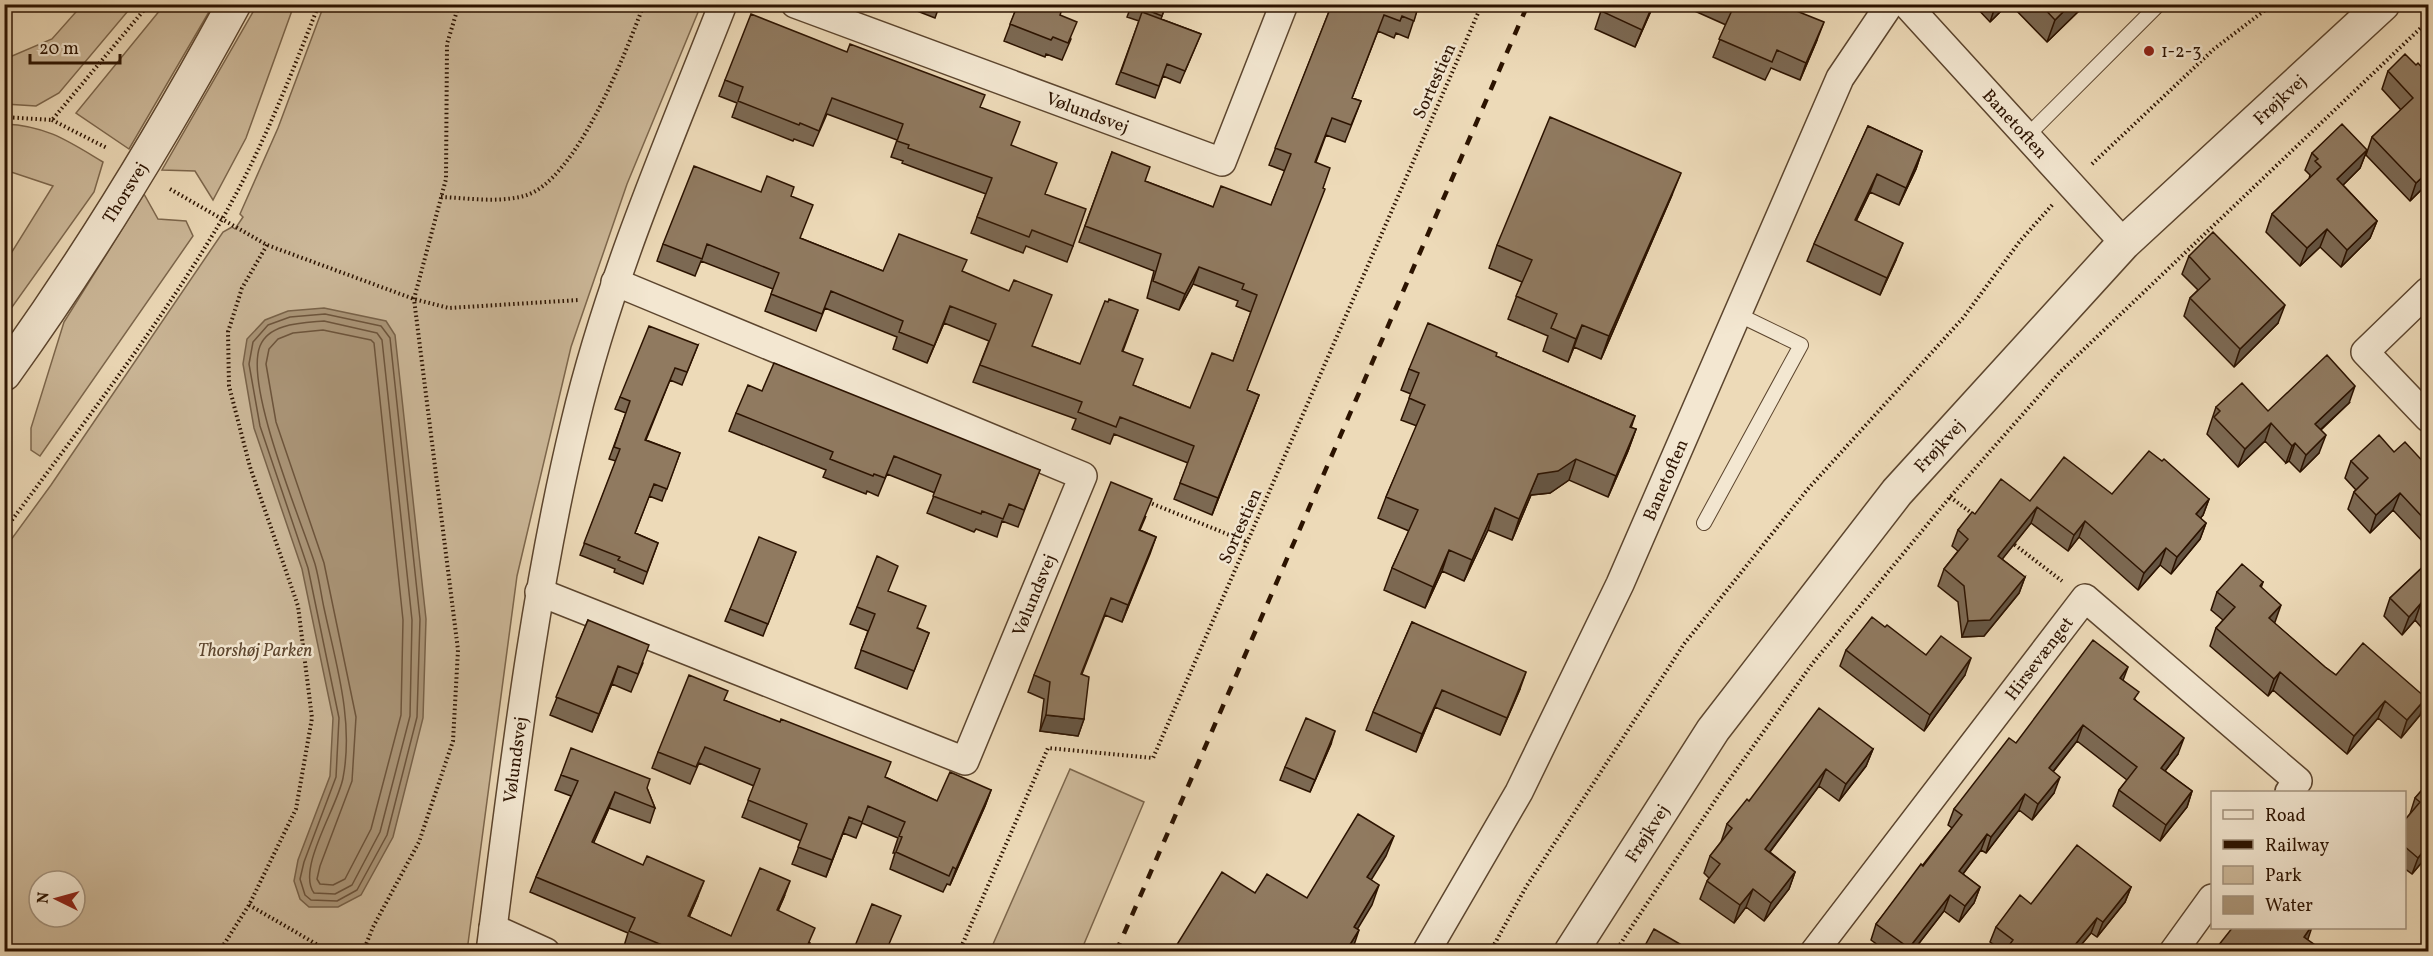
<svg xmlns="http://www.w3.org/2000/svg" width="2433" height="956" viewBox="0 0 2433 956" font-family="Vollkorn,serif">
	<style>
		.green { fill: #ccb899; stroke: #7c664c; stroke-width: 1.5; fill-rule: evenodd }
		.water { fill: #ab9679; stroke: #786249; stroke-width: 1.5 }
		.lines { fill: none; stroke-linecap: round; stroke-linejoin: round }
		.shore { stroke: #6c543c; stroke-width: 1.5 }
		.service-casing { stroke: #5c452e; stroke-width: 16 }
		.minor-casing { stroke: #5c452e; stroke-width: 30 }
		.tertiary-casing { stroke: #5c452e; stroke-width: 36 }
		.path { stroke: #2c1300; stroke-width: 4; stroke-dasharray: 1.5 3; stroke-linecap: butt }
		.service { stroke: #f3e7d1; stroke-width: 14 }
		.minor { stroke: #f3e7d1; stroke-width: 27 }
		.tertiary { stroke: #f3e7d1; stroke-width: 33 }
		.rail { stroke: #2c1300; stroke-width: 4.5; stroke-dasharray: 10 10; stroke-linecap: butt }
		.wall { fill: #7c6953; stroke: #2c1300; stroke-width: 1.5 }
		.shaded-wall { fill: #655543; stroke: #2c1300; stroke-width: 1.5 }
		.building { fill: #907a60; stroke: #2c1300; stroke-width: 1.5 }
		.poi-dot { fill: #8f2418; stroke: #f3e7d1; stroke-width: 2 }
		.labels { text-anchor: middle; stroke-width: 5; stroke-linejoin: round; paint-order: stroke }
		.poi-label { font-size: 18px; fill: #2c1300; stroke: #f3e7d1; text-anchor: start }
		.street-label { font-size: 18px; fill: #2c1300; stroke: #f3e7d1 }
		.park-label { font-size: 18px; font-style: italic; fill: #5c452e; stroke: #f3e7d1 }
	</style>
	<rect width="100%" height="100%" fill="#eddab8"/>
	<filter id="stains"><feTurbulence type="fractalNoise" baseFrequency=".00333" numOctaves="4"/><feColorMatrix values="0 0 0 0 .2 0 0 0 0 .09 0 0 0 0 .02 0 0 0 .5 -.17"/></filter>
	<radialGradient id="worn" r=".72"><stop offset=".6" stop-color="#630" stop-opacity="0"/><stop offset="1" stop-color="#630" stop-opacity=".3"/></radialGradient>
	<path class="green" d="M83,4l50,1 -74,88 -23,13 -31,-2v-45l47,-20z
		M165,4l48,1 -84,144 -53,-36z
		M257,5h37l-48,133 -33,62 -18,-29 -33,-1z
		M324,5h377l-74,179 -56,163 -54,229 -50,375 -462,1v-404l46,-63 172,-253 9,-5 3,2 8,-12 -3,-3 38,-86zM39,881h36v36h-36z
		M5,124c42,2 63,17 98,38l-9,30 -89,125v-54l48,-77 -48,-16z
		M144,194l14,25 28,2 7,15 -153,220 -9,-6v-22l33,-106z
		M1070,769l74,33 -63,149h-91z"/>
	<path class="water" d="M324,308l62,13 9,14 31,284 -3,99 -30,119 -32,58 -23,12h-29l-9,-8 -6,-18 4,-21 32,-84 3,-58 -31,-149 -48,-141 -11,-64 4,-25 18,-19 23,-9z"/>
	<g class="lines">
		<path class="shore" d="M325,314l56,12 9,12 30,281 -3,98 -30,118 -30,55 -20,11 -26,-1 -6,-5 -5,-16 4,-17 32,-85 3,-59 -31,-150 -48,-142 -11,-62 4,-22 15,-17 22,-8z
			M324,321l53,12 5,7 30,280 -2,96 -30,116 -28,53 -17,9 -21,-1c-18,-24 24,-87 29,-115 11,-57 -7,-114 -19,-170 -3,-14 -5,-30 -9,-44 -14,-44 -71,-178 -55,-218 9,-23 43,-23 64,-25z
			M323,330l48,10 3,3 29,277 -2,95 -30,114 -26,50 -12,6 -13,-1 -3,-5 3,-13 32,-85 4,-64 -32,-154 -48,-141 -10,-58 3,-15 9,-10 15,-6z"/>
		<defs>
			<path id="service" d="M2026,137l133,-133
				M1704,523l97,-178 -64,-31"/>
			<g id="minor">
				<path id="s1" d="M795,4l427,158 62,-158"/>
				<path id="s2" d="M1906,4l218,239"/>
				<path d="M2428,291l-63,61 63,66"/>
				<path id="s3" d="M539,592l426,169 118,-285 -468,-194"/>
				<path d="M493,928l53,24"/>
				<path id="s4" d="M490,952c23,-178 43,-356 85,-530 34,-144 94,-280 148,-418"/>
				<path id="s5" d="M1426,952l93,-160 101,-208 220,-506 50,-74"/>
				<path id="s6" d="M1814,952l271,-354 213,183 -9,11"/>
				<path d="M2173,952l39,-54"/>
			</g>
			<g id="tertiary">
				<path id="s7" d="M4,374c85,-118 161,-243 230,-370"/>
				<path id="s8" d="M1571,952l142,-222 184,-238 227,-249 259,-239"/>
			</g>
		</defs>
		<use href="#service" class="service-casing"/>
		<use href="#minor" class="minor-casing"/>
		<use href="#tertiary" class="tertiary-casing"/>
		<path class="path" d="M4,117l48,3 97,-116
			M52,120l55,28
			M2092,164l122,-115 59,-45
			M170,189l97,56 147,54 35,9 130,-8
			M441,197c27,1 56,6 83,-1 52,-14 102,-144 120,-192
			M1950,497l23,17
			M1148,502l99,40
			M4,531c75,-102 153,-202 217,-310 40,-69 69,-143 98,-217
			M2011,542l51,39
			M249,905l81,47
			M219,952l30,-47 47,-96 16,-91 -14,-112 -48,-139 -21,-81 -1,-54 14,-44 25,-43
			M363,952l10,-25 46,-85 34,-101 5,-91 -44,-351 32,-120 1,-135 12,-40
			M959,952l89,-204 105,10 329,-754
			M1490,952l36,-65 158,-243 123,-154 156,-172 57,-77 33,-37
			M1615,952l109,-165 88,-123 138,-167 109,-124 369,-352"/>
		<use href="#service" class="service"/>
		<use href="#minor" class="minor"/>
		<use href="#tertiary" class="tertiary"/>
		<path class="rail" d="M1116,952l412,-948"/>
	</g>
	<path class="wall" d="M899,4h41l-5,14z
		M1018,4l42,11 11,24 -9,21 -16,-6 -1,3 -41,-16z
		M1132,4h34l-5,15 40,15 -21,49 -17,-7 -8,22 -39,-14 23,-63 -12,-4z
		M1332,4h87l-11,34 -12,-5 -2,5 -16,-7 -26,67 9,3 -16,41 -19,-7 -10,27 -69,228 12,5 -47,120 -38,-16 14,-36 -74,-29 -4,10 -38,-15 4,-10 -103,-37 16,-41 -45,-18 -17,40 -34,-14 4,-12 -72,-29 -9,23 -51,-20 8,-22 -72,-28 -6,15 -38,-15 6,-17 98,-52 30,4 9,42 83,33 79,1 70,74 48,18 58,-54 -15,41 10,34 57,23 43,-47 18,-49 -15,-6 2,-5 -45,-17 -14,26 -32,-12 7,-27 -75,-29 33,-90 33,29 68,26 58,-2 14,-34 -16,-6z
		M1654,4l-19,43 -40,-18 6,-18z
		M1679,4h119l-3,6 22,30 -17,40 -29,-12 -6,12 -52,-23 13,-32z
		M1973,4h35l-18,18z
		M2010,4h76l-39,38z
		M2416,65l12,9v121l-6,-6 -12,12 -44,-46 6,-18 29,-27 -19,-21 6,-18z
		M725,80l255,27 31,38 34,49 28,52 -6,16 -41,-16 -3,7 -52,-20 15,-39 -84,-31 1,-2 -12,-4 6,-17 -70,-26 -14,32 -19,-7 -1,2 -61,-24 5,-14 -18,-7z
		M1868,126l54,25 -6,18 -17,36 -29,-13 -14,29 40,39 -16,35 -73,-34 7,-17z
		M2367,150l-7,18 -17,17 34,36 -7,17 -29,29 -21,-20 -20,19 -34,-34 6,-18 37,-35 1,-4 -5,-5 7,-17z
		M1672,195l-71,164 -27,-12 -6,15 -25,-11 5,-15 -40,-17 14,-37 -33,-14 8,-23z
		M2189,256l89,67 -44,44 -50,-51 6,-18 8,-8 -16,-16z
		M698,345l-16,40 -12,-5 -24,60 34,13 -18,48 -13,-5 -14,37 23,10 -15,41 -29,-12 1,-3 -35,-14 36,-94 -7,-2 17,-46 -11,-4 5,-12z
		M1496,356l139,60 -4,12 5,1 -8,22 -20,46 -39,-17 -19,13 -19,2 -19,45 -24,-10 -24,51 -22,-10 -17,37 -41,-18 8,-22 17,-37 -31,-13 8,-21 31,-71 -16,-6 10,-26 -10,-4 8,-21z
		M762,391l278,79 -22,57 -16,-6 -5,16 -21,-8 -2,3 -47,-19 8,-20 -48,-19 -9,22 -11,-5 -1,3 -43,-17 3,-7 -97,-39 7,-18z
		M2349,403l-28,27 -2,23 -19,19 -11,-11 -3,2 -21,-22 -27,26 -31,-33 9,-27 52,4z
		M2394,452l34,15v80l-35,-37 -23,23 -22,-24 6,-17 2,-2 -11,-12 6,-17z
		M2112,494l97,5 -6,16 -3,3 6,5 -6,16 -29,35 -11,-9 -22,25 -59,-53 -11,14 -37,-28 -29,36 23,18 -6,16 -35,43 -22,1 -4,-35 -20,-16 6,-17 14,-18 -6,-5 6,-16 17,-16 55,-13z
		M1146,516l-6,14 16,7 -34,85 -17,-7 -23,59 2,45 -6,17 -38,-5 4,-32 -16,-7 6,-17z
		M796,552l-33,84 -38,-15 5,-12z
		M2428,562v73l-13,-15 -13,15 -18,-19 6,-18z
		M2263,582l-2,6 13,35 51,44 11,8 90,23 -6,17 -19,23 -23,-20 -31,36 -74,-64 -5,6 -58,-50 6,-18 7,-8 -12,-10 6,-18z
		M888,592l30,36 11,5 -22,56 -52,-21 13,-37 -18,-7 7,-17z
		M588,620l55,43 -12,29 -19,-8 -20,48 -42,-17z
		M1412,622l108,67 -20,46 -65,-28 -19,45 -50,-22 7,-18z
		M1885,627l41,28 39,20 -41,56 -84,-65 6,-16z
		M2123,680l13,21 42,53 -13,17 27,20 -5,16 -27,34 -47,-35 6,-16 8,-10 -50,-39 -24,31 1,21 -22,27 -13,-10 -33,43 -5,-3 -18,24 17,13 -6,16 -15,19 -15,-11 -31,40h-27l-15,-11 5,-16 76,-96 -4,-3 6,-16 62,-66z
		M724,700l161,77 52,24 54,-11 -6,16 -35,79 -3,-1 -4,8 -53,-23 5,-16h-2l5,-15 -36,-15 -6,15 -13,-5 -17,44 -34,-13 9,-23 -59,-24 12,-31 -55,-23 -9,21 -38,-16 6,-16z
		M1331,744l-21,48 -30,-12 5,-13z
		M1873,749l-7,17 -27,35 -20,-15 -49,66 25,20 -6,17 -25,32 -18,-14 -12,16 -34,-24 7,-18 2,-3 -5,-5 6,-17 11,-14 6,-18 22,-23z
		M561,775l86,13 8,20 -5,15 -41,-15 -16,35 105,53 -9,21 42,19 53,-39 -6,14 32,32 -4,8h-170l-12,-5 4,-13 -98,-41 6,-15 35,-81 -16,-6z
		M2428,783v72l-16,19 -8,-6v-47l6,-7 5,-16z
		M2131,887l-6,15 -28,35 -6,-4 -15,18h-73l-13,-9 6,-15 35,-23z"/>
	<path class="shaded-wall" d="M1653,4h1l-19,43 7,-17z
		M1996,4h12l-18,18z
		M2071,4h15l-39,38 8,-22z
		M1824,22l-7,18 -17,40 6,-17z
		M2367,150l-7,18 -29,29 6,-18z
		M1922,151l-6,18 -17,36 7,-17z
		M2428,172l-6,17 -12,12 6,-18z
		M1681,173l-9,22 -71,164 8,-23z
		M1877,174l-7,18 -22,46 7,-18z
		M2377,221l-7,17 -29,29 6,-17z
		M2327,229l-7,18 -20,19 7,-18z
		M1903,243l-7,17 -16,35 7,-17z
		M1199,267l-6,17 -14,26 6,-16z
		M2285,305l-7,18 -44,44 6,-18z
		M950,306l-6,17 -17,40 7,-17z
		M1582,325l-8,22 -6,15 8,-23z
		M2355,386l-6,17 -41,38 7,-17z
		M1259,395l-6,16 -41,104 6,-17z
		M2271,423l-6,18 -27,26 7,-18z
		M1636,429l-8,22 -20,46 8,-21z
		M2326,435l-7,18 -19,19 6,-17z
		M2295,443l-6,18 -3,2 6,-17z
		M1576,459l-7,21 -19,13 -19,2 -19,45 7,-21 19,-45z
		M2400,493l-7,17 -23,23 6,-18z
		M2209,499l-6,16 -13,15 6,-16z
		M2037,507l-6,16 -39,49 6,-16z
		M1495,508l-7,22 -24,51 8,-21z
		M2085,521l-6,16 -11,14 6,-16z
		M2206,523l-6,16 -29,35 6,-17z
		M1156,537l-6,17 -28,68 6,-17z
		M2166,548l-6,17 -22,25 6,-17z
		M1449,550l-7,21 -17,37 8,-21z
		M2025,577l-6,16 -35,43 -22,1 6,-16z
		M2421,603l-6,17 -13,15 7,-18z
		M2281,605l-6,17 -13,14 7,-18z
		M1971,658l-6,17 -41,56 6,-16z
		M618,666l-6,18 -20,48 7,-18z
		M2128,667l-6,16 -2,-5z
		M1526,672l-6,17 -20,46 7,-17z
		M2280,672l-7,18 -5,6 6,-17z
		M1442,690l-7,17 -19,45 6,-18z
		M2426,698l-6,17 -19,23 6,-18z
		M2385,701l-7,17 -31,36 7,-18z
		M1046,715l38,4 -6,17 -38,-5z
		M2083,725l-6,16 -34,43 6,-16z
		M1335,731l-4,13 -21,48 5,-12z
		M2184,738l-6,16 -23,30 6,-16z
		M1873,749l-7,17 -27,35 7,-17z
		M1826,769l-7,17 -60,80 6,-17z
		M2060,777l-6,16 -22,27 6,-16z
		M991,790l-6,16 -35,79 6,-16z
		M2192,791l-5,16 -27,34 6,-16z
		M615,792l-6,16 -22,50 5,-16z
		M2025,794l-6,16 -33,43 5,-16z
		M849,817l-6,16 -17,44 6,-17z
		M1987,834l-6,16 -28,37 6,-16z
		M1394,836l-8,20 -26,42 7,-21z
		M2428,845v10l-16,19 6,-16z
		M1795,872l-6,17 -25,32 7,-18z
		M704,881l-6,15 -15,36 5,-16z
		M790,881l-6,16 -13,29 6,-16z
		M1379,885l-7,20 -26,43 8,-21z
		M1980,887l-6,16 -15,19 6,-16z
		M2131,887l-6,15 -28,35 6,-15z
		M1753,889l-7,18 -12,16 6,-18z
		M1950,895l-6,16 -31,40h-5l1,-3z
		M2097,918l-6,15 -15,18h-6z
		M2311,927h1l-5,15 -3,-5z
		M1359,930l-7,21h-6z"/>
	<path class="building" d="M1018,4h46l-4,11 17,7 -9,21 -15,-6 -2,3 -41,-16z
		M1132,4h34l-4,12z
		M1332,4h87l-5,17 -12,-5 -2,5 -16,-6 -32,83 9,3 -10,24 -19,-7 -17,44 15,6 -7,20 2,1 -78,201 12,5 -41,103 -38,-15 14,-37 -74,-29 -4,10 -38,-15 4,-10 -102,-37 16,-41 -46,-18 -16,40 -35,-14 4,-11 -72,-30 -9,23 -51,-20 8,-21 -72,-29 -5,15 -39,-15 31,-78 67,26 6,-16 27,11 -3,9 22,9 -13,33 83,33 16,-37 68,26 -5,11 47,20 5,-11 38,15 -20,51 48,18 25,-63 3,1 1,-3 29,11 -16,41 21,8 -10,26 57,23 22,-55 21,8 24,-66 -15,-6 2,-5 -45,-17 -14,27 -32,-13 8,-27 -76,-28 27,-74 38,15 -5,14 68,26 8,-21 50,19 20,-51 -16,-6z
		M1604,4h49l-11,26 -41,-19z
		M1726,4h70l-2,6 30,12 -18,41 -29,-13 -5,12 -53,-23 14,-31z
		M2040,4h31l-16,16z
		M1142,12l59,22 -16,37 -18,-7 -8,22 -38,-14z
		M751,14l96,38 3,-8 135,51 -5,12 40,15 -9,23 46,18 -12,31 41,15 -13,37 -41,-16 -3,7 -52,-20 15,-39 -84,-30 1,-3 -12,-4 6,-17 -71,-26 -13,33 -19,-8 -1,2 -61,-24 5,-14 -18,-7z
		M2405,54l11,11 2,-2 10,11v98l-12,11 -44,-46 41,-39 -25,-27z
		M1550,117l131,56 -72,163 -27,-11 -6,14 -25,-11 6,-14 -41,-18 16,-36 -35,-15z
		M2342,124l25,26 -30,29 40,42 -30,29 -20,-21 -20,19 -35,-34 49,-47 -6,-6 3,-2 -6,-6z
		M1868,126l54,25 -16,37 -29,-14 -22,46 48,23 -16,35 -73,-34z
		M2213,232l72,73 -45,44 -50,-51 20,-19 -21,-23z
		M1428,323l69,30 -1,3 139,60 -5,11 6,2 -20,47 -40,-17 -18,12 -20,3 -19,45 -24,-11 -23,52 -23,-10 -16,37 -41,-19 26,-58 -32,-13 39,-92 -16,-7 10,-25 -10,-4z
		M649,326l49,19 -11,27 -12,-4 -30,72 35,13 -13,36 -13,-5 -19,49 23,10 -11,29 -29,-12 2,-3 -36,-14 36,-94 -6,-2 16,-46 -10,-4z
		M2327,355l28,31 -40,38 11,11 -20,20 -11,-12 -3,3 -21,-23 -26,26 -31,-32 6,-6 -4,-4 26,-24 26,28z
		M774,363l266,107 -16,40 -15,-6 -6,15 -21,-8 -1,3 -48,-18 8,-21 -47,-19 -9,22 -11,-4 -1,2 -43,-17 3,-7 -97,-39 12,-28 14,6z
		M2379,435l15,17 11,-10 23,25v56l-28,-30 -24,22 -22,-23 14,-14 -17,-17z
		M2149,451l13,10 2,-2 45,40 -13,15 10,9 -29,34 -11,-9 -22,25 -59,-52 -11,14 -37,-28 -39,49 27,21 -35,43 -22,1 -4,-35 -20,-17 24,-30 -10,-9 14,-18 3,2 26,-35 29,22 34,-44 48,37z
		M1111,482l41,17 -13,31 17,7 -28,68 -17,-7 -30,76 8,3 -5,42 -38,-4 4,-33 -16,-7z
		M759,537l37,15 -28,72 -38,-15z
		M877,556l21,10 -10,25 38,15 -9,22 12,5 -15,38 -53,-21 14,-36 -18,-7z
		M2428,562v48l-7,-7 -12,14 -19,-19z
		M2242,564l21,18 -3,4 21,19 -12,13 56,49 11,8 27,-32 63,55 -19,22 -22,-19 -31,35 -74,-64 -6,7 -58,-51 19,-21 -18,-15z
		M1872,617l13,10 2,-2 39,30 15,-19 30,22 -41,57 -84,-65z
		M588,620l61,25 -11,29 -20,-8 -19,48 -43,-17z
		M1412,622l114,50 -19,46 -65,-28 -20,44 -49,-22z
		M2093,640l35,27 -8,11 19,14 -5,7 50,39 -23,30 31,23 -26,34 -47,-35 18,-23 -54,-42 -34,43 11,9 -22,27 -13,-10 -34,43 -4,-3 -28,37 21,16 -15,19 -15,-11 -41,53 -33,-24 45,-60 2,2 39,-51 -8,-6 55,-71 7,5z
		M689,675l39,16 -4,9 56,22 1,-3 110,43 -6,15 52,24 13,-29 41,18 -35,79 -3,-2 -4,9 -53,-24 6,-15 -3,-1 6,-14 -37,-16 -6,16 -13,-5 -17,43 -34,-13 9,-23 -59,-24 12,-31 -55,-22 -9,20 -38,-15z
		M1819,708l54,41 -27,35 -20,-15 -61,80 30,23 -24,31 -18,-14 -13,16 -33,-24 13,-17 -10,-8 22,-28 -5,-4 20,-25 2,2z
		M1306,718l29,13 -20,49 -30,-13z
		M571,748l79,31 -3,9 8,20 -40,-16 -23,50 51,23 4,-9 57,25 -16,35 43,20 29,-68 30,13 -13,29 38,18 -10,23 -14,-6 -3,6h-112l-47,-20 6,-13 -99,-41 42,-96 -17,-6z
		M2428,783v62l-10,13 -14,-12v-25l16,-19 -5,-4z
		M1358,814l36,22 -27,41 12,8 -25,42 5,3 -13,21h-173l49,-79 33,21 12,-19 40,24z
		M2077,845l54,42 -28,35 -6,-4 -27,33h-65l8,-11 -17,-13 24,-32 11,9z
		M872,904l29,12 -15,35h-33z
		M2233,927h78l-7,10 11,8 -5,6h-96z
		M1654,929l38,22h-50z"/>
	<circle class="poi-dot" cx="2149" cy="51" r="6"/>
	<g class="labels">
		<g class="poi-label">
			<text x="2161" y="57">1-2-3</text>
		</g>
		<g class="street-label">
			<text transform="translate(1434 81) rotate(-66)" y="6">Sortestien</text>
			<text dy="6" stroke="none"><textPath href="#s8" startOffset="1113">Frøjkvej</textPath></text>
			<text dy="6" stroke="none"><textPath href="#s1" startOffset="312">Vølundsvej</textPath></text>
			<text dy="6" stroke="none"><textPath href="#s2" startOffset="162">Banetoften</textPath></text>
			<text dy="6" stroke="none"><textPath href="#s7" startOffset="218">Thorsvej</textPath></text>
			<text dy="6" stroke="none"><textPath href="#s8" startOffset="627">Frøjkvej</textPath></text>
			<text dy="6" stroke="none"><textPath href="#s5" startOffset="530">Banetoften</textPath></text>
			<text transform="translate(1240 526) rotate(-66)" y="6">Sortestien</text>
			<text dy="6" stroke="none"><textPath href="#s3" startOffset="638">Vølundsvej</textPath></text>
			<text dy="6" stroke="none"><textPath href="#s6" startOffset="370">Hirsevænget</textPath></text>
			<text dy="6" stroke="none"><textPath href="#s4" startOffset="194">Vølundsvej</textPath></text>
			<text dy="6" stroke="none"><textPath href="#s8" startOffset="141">Frøjkvej</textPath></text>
		</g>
		<g class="park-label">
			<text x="255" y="656">Thorshøj Parken</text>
		</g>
	</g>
	<rect width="2433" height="956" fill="none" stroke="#eddab8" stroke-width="24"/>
	<rect x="6" y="6" width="2421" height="944" fill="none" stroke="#2c1300" stroke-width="3"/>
	<rect x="12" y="12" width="2409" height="932" fill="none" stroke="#2c1300" stroke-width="1.5"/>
	<rect x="2211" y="791" width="195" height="138" fill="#f3e7d1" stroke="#a3927d" stroke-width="1.5"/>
	<rect x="2223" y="810" width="30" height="9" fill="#f3e7d1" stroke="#a3927d" stroke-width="1.5"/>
	<text x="2265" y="821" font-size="18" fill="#2c1300">Road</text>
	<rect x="2223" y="840" width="30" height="9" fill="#2c1300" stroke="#a3927d" stroke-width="1.5"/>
	<text x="2265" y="851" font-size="18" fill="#2c1300">Railway</text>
	<rect x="2223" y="866" width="30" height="18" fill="#ccb899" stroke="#a3927d" stroke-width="1.5"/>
	<text x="2265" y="881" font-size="18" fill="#2c1300">Park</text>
	<rect x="2223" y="896" width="30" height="18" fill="#ab9679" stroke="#a3927d" stroke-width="1.5"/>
	<text x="2265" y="911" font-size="18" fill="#2c1300">Water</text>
	<g transform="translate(57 899) rotate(275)"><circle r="28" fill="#f3e7d1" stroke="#a3927d" stroke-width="1.5"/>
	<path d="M0-4.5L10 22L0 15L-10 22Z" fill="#8f2418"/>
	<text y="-9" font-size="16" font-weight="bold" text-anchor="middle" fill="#2c1300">N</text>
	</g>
	<path d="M30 54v9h90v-9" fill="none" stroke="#2c1300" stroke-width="3"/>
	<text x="39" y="54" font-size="18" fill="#2c1300" stroke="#f3e7d1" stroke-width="4.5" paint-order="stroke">20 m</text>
	<rect width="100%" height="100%" filter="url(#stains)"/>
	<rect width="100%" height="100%" fill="url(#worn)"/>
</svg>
